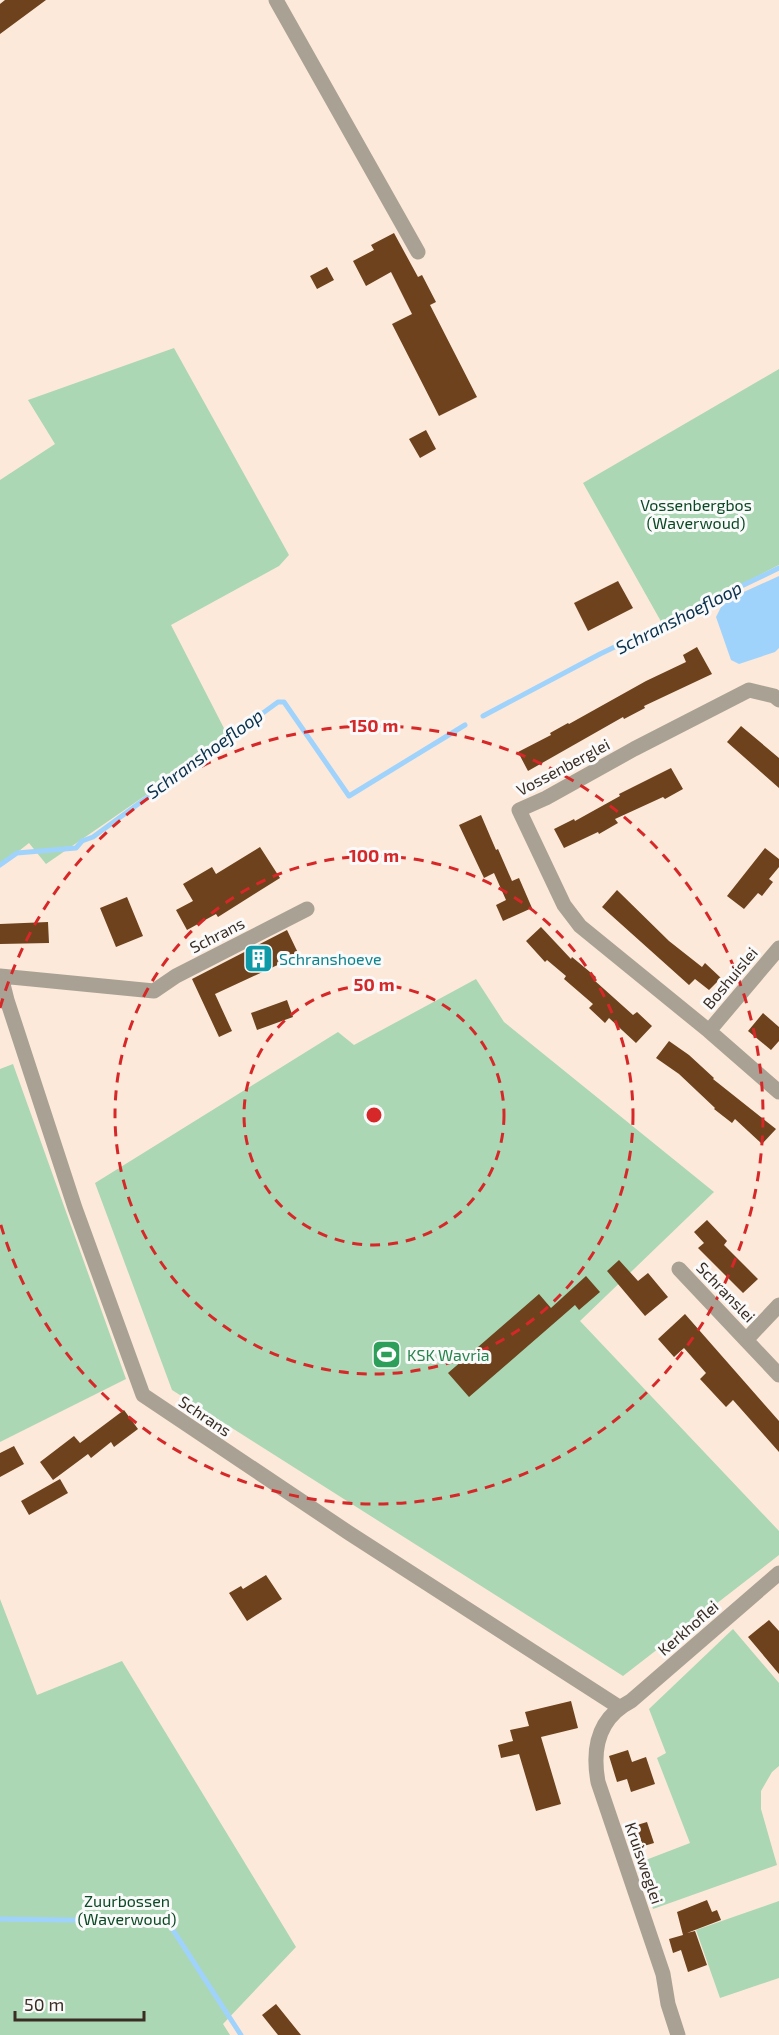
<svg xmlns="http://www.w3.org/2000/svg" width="779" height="2035" viewBox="0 0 779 2035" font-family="'Exo 2',sans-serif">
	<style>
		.green { fill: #abd7b5 }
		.water { fill: #a0d3fc }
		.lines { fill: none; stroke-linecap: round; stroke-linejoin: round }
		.stream { stroke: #a0d3fc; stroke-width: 5 }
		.building { fill: #6d421d }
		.minor { stroke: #a9a294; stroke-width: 15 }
		.ring { fill: none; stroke: #d62828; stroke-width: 3; stroke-dasharray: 10 8 }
		.labels { text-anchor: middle; stroke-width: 6; stroke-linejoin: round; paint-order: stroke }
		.park-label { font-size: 16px; fill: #094924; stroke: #fafafa }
		.street-label { font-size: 16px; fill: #392d24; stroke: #fafafa }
		.culture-label { font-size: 16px; fill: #0d838f; stroke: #fafafa; text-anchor: start }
		.leisure-label { font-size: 16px; fill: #27864d; stroke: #fafafa; text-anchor: start }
		.water-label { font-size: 18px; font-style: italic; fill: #09314d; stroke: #fafafa }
		.centre { fill: #d62828; stroke: #fafafa; stroke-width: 3 }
		.ring-label { font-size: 18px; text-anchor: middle; font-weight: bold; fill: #d62828; stroke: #fafafa; stroke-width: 6; stroke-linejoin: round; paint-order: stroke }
	</style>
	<rect width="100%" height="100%" fill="#fce9da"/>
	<path class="green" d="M174,348l115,207 -10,11 -108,59 58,113 -183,126 -17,-21 -29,23v-386l55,-36 -27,-44z
		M779,369v196l-116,60 -80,-142z
		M476,979l28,43 210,170 -134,129 199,210v24l-156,121 -451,-286 -77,-207 243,-151 16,13z
		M13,1064l113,315 -126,63v-373z
		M0,1599l37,96 85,-34 174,286 -73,77 7,11h-230z
		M733,1629l46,54v83l-7,6 -11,19v18l16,56 -124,44 -15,-46 52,-20 -33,-85 9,-5 -17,-44z
		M779,1901v77l-59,20 -24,-68z"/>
	<path class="water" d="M779,576v72l-4,4 -36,12 -8,-4 -15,-43 8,-16z"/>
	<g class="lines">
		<path class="stream" d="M483,716l117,-62 179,-86
			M0,865l17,-12 59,-5 6,-7 11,-4 185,-135h6l65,94 116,-71
			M0,1919l134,2 29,-2 8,8 70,108"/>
	</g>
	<path class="building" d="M5,0h41l-46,34v-30z
		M394,233l24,44 4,-2 14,27 -6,3 47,92 -38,19 -47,-92 20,-10 -21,-42 -25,14 -13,-25 21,-11 -3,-5z
		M327,267l7,13 -17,9 -7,-13z
		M426,430l10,19 -16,9 -11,-19z
		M618,581l15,27 -45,23 -14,-28z
		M697,647l15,27 -68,32 1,2 -21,11 -1,-2 -95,54 -10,-19 33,-17 -1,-2 18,-10 1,1 77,-43 40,-19 -3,-7z
		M741,726l38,32v30l-52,-46z
		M671,768l12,21 -18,10 -2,-2 -48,22 3,4 -19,11 -1,-2 -34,16 -10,-19 20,-10 1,2 45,-25 -1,-2z
		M481,815l15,35 2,-1 14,32 7,-3 13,30 -29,13 -7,-16 10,-5 -12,-27 -10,5 -25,-53z
		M260,847l20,31 -62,39 -2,-3 -29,16 -11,-20 17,-9 -10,-17 29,-17 4,7z
		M765,848l14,11v8l-10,12 4,3 -11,14 -4,-3 -14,16 -17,-13z
		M617,890l52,51 33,26 3,-4 16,15 -12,12 -14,-11 -6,6 -87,-78z
		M127,897l16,39 -27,11 -16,-39z
		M48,922l1,21 -49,1v-20z
		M541,927l30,32 1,-2 24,20 -2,3 39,35 4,-3 15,14 -16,17 -27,-25 -4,5 -16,-15 4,-4 -29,-25 2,-3 -19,-16 -2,2 -19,-21z
		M287,930l12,25 -84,39 17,37 -13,6 -27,-58z
		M287,1000l6,17 -36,13 -6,-17z
		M763,1013l16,14v14l-8,9 -23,-19z
		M669,1041l20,14 25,23 -1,1 63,50 -14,15 -27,-25 -3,4 -18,-14 1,-1 -36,-34 -23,-16z
		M707,1220l20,21 -3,4 34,34 -15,14 -45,-45 6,-5 -10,-11z
		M619,1260l19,21 10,-8 20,24 -23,19 -38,-45z
		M586,1276l14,16 -21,18 -4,-5 -106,92 -21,-24 91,-79 12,14z
		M685,1314l94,107v31l-46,-52 -7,7 -26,-28 6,-6 -22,-25 -10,9 -16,-18z
		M124,1410l14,19 -24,18 -3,-5 -20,16 -3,-4 -35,26 -13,-18 34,-26 6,7z
		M14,1446l10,18 -24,13v-24z
		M60,1479l8,14 -39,22 -8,-14z
		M266,1575l16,24 -35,22 -18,-28 12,-7 2,3z
		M769,1620l10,11v43l-31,-37z
		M571,1701l7,27 -37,9 20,67 -25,7 -17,-57 -18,4 -3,-13 15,-4 -3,-11 19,-4 -4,-14z
		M628,1750l4,12 14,-5 9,27 -24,8 -4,-13 -10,3 -8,-26z
		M647,1822l7,21 -20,6 -7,-21z
		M707,1900l5,12 5,-2 4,10 -34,13 8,-2 12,34 -19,7 -7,-22 -8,3 -4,-14 14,-4 -6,-23z
		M276,2004l25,31h-23l-16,-20z"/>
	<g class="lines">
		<path class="minor" d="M276,0l142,252
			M779,700l-5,-4 -25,-6 -115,59 -88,49 -27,12 45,95 16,21 129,105 70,61
			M0,976l154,15 22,-15 131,-67
			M1,976l6,24 68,208 68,187 206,138 270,174
			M709,1031l70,-83
			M679,1269l67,71
			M779,1305l-33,35 33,35
			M678,2035l-10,-31 -5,-30 -65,-192c-6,-33 0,-64 33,-81l148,-128"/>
	</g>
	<g class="ring">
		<circle cx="374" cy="1115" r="130"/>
		<circle cx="374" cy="1115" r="259"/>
		<path d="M0 1008A389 389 0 1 1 0 1222"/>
	</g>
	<defs>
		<symbol id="building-square" viewBox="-11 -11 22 22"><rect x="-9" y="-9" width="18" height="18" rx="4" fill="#0f9aa8" stroke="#fafafa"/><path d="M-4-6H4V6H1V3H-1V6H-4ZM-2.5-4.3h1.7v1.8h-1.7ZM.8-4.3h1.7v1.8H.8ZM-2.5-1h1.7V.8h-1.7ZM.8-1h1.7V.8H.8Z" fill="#fff"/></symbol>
		<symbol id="stadium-square" viewBox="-11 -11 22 22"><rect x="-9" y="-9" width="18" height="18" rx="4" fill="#2e9e5b" stroke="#fafafa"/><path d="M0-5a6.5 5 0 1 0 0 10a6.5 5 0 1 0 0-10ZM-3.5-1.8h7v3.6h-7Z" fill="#fff"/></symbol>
	</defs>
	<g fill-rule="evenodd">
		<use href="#building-square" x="242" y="942" width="33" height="33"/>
		<use href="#stadium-square" x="370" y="1338" width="33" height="33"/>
	</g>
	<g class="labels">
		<g class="park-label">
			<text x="696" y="511">Vossenbergbos<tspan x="696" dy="18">(Waverwoud)</tspan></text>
			<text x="127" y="1907">Zuurbossen<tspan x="127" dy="18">(Waverwoud)</tspan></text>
		</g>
		<g class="street-label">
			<text transform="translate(563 767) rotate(-28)" y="6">Vossenberglei</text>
			<text transform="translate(217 935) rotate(-27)" y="6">Schrans</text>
			<text transform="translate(730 978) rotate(-50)" y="6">Boshuislei</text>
			<text transform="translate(726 1292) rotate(46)" y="6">Schranslei</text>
			<text transform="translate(205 1416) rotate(34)" y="6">Schrans</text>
			<text transform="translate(688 1628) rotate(-41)" y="6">Kerkhoflei</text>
			<text transform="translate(644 1863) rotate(71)" y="6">Kruisweglei</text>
		</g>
		<g class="culture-label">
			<text x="279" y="965">Schranshoeve</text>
		</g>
		<g class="leisure-label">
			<text x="407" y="1361">KSK Wavria</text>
		</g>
		<g class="water-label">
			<text transform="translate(679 618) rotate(-27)" y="6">Schranshoefloop</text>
			<text transform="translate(205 754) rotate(-36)" y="6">Schranshoefloop</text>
		</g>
	</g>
	<circle cx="374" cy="1115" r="9" class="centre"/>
	<g class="ring-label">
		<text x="374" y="732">150 m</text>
		<text x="374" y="862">100 m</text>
		<text x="374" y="991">50 m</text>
	</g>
	<path d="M15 2011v9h129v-9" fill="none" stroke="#392d24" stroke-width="3"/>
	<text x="24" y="2011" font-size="18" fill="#392d24" stroke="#fafafa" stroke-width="4.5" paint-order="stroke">50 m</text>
</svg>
